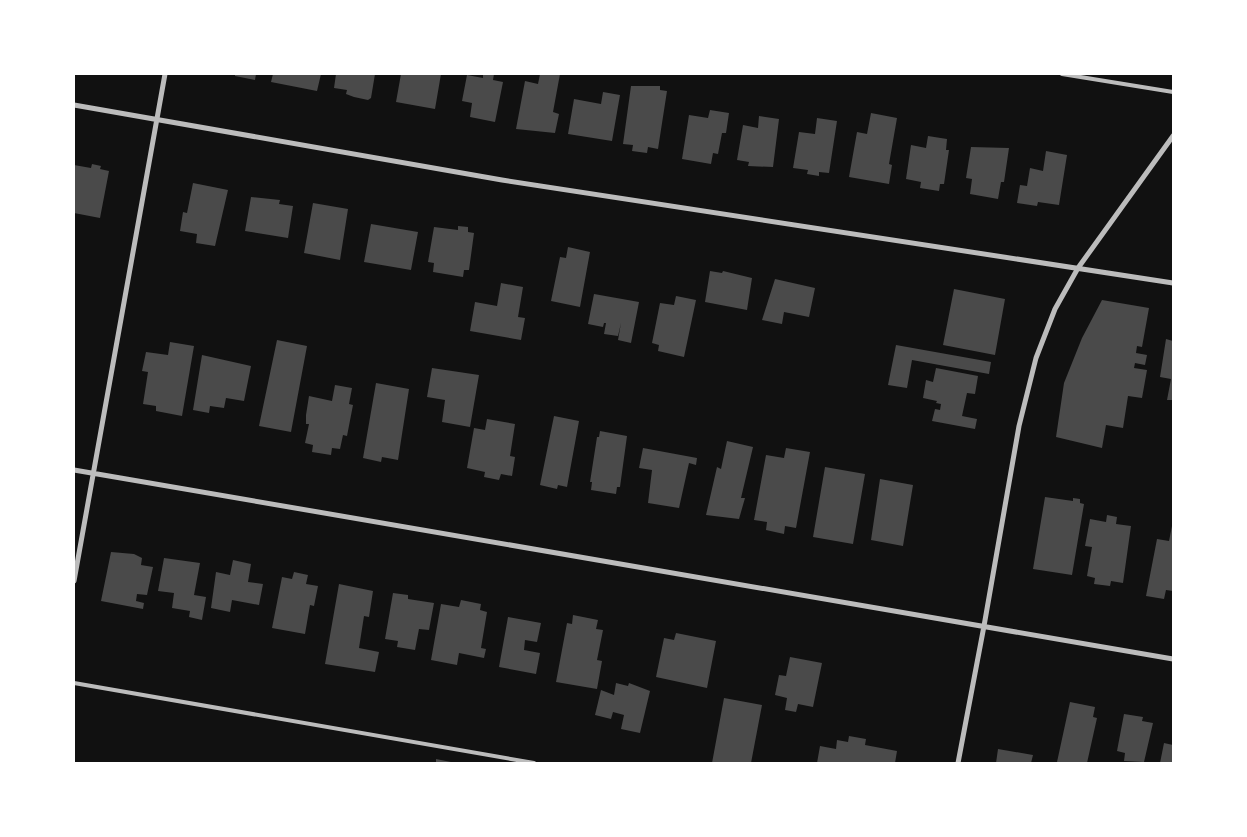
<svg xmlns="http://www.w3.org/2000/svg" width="1247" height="837" viewBox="0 0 1247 837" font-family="'IBM Plex Serif',serif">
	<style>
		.building { fill: #4a4a4a }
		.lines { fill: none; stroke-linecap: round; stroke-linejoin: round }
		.service { stroke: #bcbcbc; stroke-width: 4 }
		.minor { stroke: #bcbcbc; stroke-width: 5 }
	</style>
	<rect width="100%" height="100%" fill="#111"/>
	<path class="building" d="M235,74h21l-1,6 -20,-4z
		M273,74h48l-4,17 -46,-9z
		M336,74h39l-4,24 -3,2 -14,-3 -8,-3 1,-4 -13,-2z
		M401,74h40l-6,35 -39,-7z
		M483,74h11l-1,6 10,2 -8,40 -25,-5 2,-14 -10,-2 5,-26 16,3z
		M540,74h20l-7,38 6,2 -4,19 -39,-4 9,-48 13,3z
		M631,86h29v4l7,1 -9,58 -10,-2 -1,6 -15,-2 1,-6 -10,-1z
		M603,92l17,3 -8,46 -44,-7 6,-35 27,5z
		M710,110l19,3 -3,20h-4l-4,21 -5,-1 -2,11 -29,-5 7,-44 19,3z
		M871,113l26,5 -8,46 3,1 -3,19 -40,-7 8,-45 10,2z
		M759,116l20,3 -6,48 -25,-1 1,-4 -12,-2 6,-35 15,3z
		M817,118l20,3 -8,52 -10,-1v4l-12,-2 1,-4 -15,-2 6,-36 16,2z
		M928,136l19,3 -1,11h3l-5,34h-4l-1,7 -19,-3 1,-6 -15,-3 5,-34 15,3z
		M971,147l38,1 -5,34h-3l-3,17 -28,-5 2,-15 -6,-1z
		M1046,151l21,4 -8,50 -21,-3 -1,4 -20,-3 3,-18 7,1 3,-18 13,3z
		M92,164l9,2 -1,3 9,2 -9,47 -26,-5v-48l17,3z
		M193,183l35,7 -13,56 -19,-3 1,-9 -17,-3 3,-19 4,1z
		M251,197l29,3 -1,4 14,2 -5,32 -43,-7z
		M313,203l35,6 -8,51 -36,-7z
		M371,224l47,8 -7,38 -47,-8z
		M458,226l10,1v5l6,1 -5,37h-5l-1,7 -30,-5 1,-9 -6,-1 6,-35 24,3z
		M568,247l22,5 -10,55 -29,-6 9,-44 6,1z
		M710,271l12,2 1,-2 29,7 -5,32 -42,-8z
		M775,279l40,9 -6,29 -25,-5 -2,12 -20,-4z
		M501,283l22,4 -5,30 7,1 -4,22 -51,-9 5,-29 22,4z
		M954,289l51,10 -10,56 -52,-10z
		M594,294l45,8 -8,41 -13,-3 3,-17 -3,13 -14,-2 2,-11h-2l-1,4 -15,-3z
		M676,296l20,4 -12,57 -26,-6 1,-6 -7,-2 8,-40 14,2z
		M1102,300l47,8 -7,39 -5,-1 -1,7 11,2 -2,10 -10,-2 -1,5 13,2 -5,28 -14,-2 -5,32 -17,-3 -4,23 -46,-11 8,-54 18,-45z
		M1166,339l7,2v59h-6l4,-21 -11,-2z
		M277,340l30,6 -16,86 -32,-6z
		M170,342l24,4 -12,70 -26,-5v-5l-13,-2 5,-32 -6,-1 4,-19 22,3z
		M896,345l95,17 -2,12 -77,-14 -5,28 -19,-3z
		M202,355l49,11 -7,35 -18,-3 -2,10 -14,-2 -1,7 -16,-3z
		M432,368l47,7 -9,52 -28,-5 3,-22 -18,-3z
		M936,368l42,8 -3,18 -8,-1 -5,23 15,3 -2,10 -43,-8 3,-12 5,1 1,-6 -5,-1 1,-2 -14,-3 3,-18 7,2z
		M376,383l33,6 -11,71 -16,-3 -1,5 -18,-4z
		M335,385l17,3 -3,16 4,1 -6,31 -4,-1 -3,14 -8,-1 -1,7 -19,-3 1,-7 -8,-2 4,-19h-3v-9l3,-19 23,5z
		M554,416l25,5 -12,66 -9,-2 -1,4 -17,-4z
		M487,419l28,5 -5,32 5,1 -3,19 -11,-2 -2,6 -15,-3 1,-5 -18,-4 7,-40 11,2z
		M600,431l27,5 -7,51h-3l-1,7 -25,-4 1,-8h-2l7,-45h2z
		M727,441l26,6 -12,51h4l-6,21 -33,-4 11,-48 4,2z
		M643,448l54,10 -1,7 -7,-2 -10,45 -31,-5 4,-33 -13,-2z
		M786,448l24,4 -14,76 -11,-2 -1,8 -18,-4 1,-8 -13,-2 12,-65 18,3z
		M825,467l40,7 -12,70 -40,-7z
		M880,479l33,6 -10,61 -32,-6z
		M1045,497l28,4v-3l7,1v4l4,1 -12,71 -39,-6z
		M1107,515l10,2 -1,7 15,2 -8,57 -12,-2 -1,5 -16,-2 1,-6 -8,-2 5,-29 -7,-1 5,-27 16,3z
		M1172,526l1,65 -7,-1 -2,9 -18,-3 11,-57 12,2z
		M111,552l23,2 8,4 -1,7 12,2 -6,28 -10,-1 -1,7 8,2 -1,6 -42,-8z
		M164,558l36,5 -6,32 12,2 -4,23 -13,-3 1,-6 -18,-3 2,-15 -16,-2z
		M233,560l18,4 -3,18 15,2 -4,21 -27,-5 -2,12 -19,-4 5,-36 14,3z
		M294,572l14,3 -2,9 12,2 -4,20 -4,-1 -5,29 -33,-6 10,-51 10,2z
		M339,584l34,7 -4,26 -5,-1 -5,32 20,4 -4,20 -50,-8z
		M393,593l15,2v4l26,4 -5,27 -10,-1 -4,21 -18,-3 1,-6 -13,-2z
		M461,600l20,4 -1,6 7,2 -6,36 5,1 -2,9 -25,-5 -2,12 -26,-5 10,-56 18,3z
		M573,615l25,5 -2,9 7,1 -6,30 5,1 -5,28 -41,-7 11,-59 5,1z
		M508,617l33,6 -4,19 -12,-2 -1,10 16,3 -4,21 -37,-7z
		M676,633l40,8 -9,47 -51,-11 8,-39 10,2z
		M790,657l32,6 -9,44 -15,-3 -2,8 -11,-2 2,-12 -12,-3 4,-20 7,1z
		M616,683l12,3 1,-3 21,8 -10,42 -19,-4 3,-14 -11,-3 -2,7 -16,-4 6,-25 13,5z
		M724,698l38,7 -11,58h-39z
		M1070,702l25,5 -2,10 4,1 -10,45h-24l-6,-1z
		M1124,714l19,3 -1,4 11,2 -9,39 -20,-1 1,-8 -8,-2z
		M849,736l17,3 -1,6 32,6 -2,12h-78l3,-17 16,3 1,-9 11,2z
		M1164,743l9,2v18h-13z
		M998,749l35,6 -2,8h-35z
		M436,759l15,3v1h-15z"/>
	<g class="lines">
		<path class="service" d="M1062,74l111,18
			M74,683l460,80"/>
		<path class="minor" d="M74,105l428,75 671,103
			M74,470l1099,189
			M74,581l91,-507
			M958,763l26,-137 35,-200 17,-68 19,-49 23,-41 95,-132"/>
	</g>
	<rect width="1247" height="837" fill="none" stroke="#ffffff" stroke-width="150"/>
</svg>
